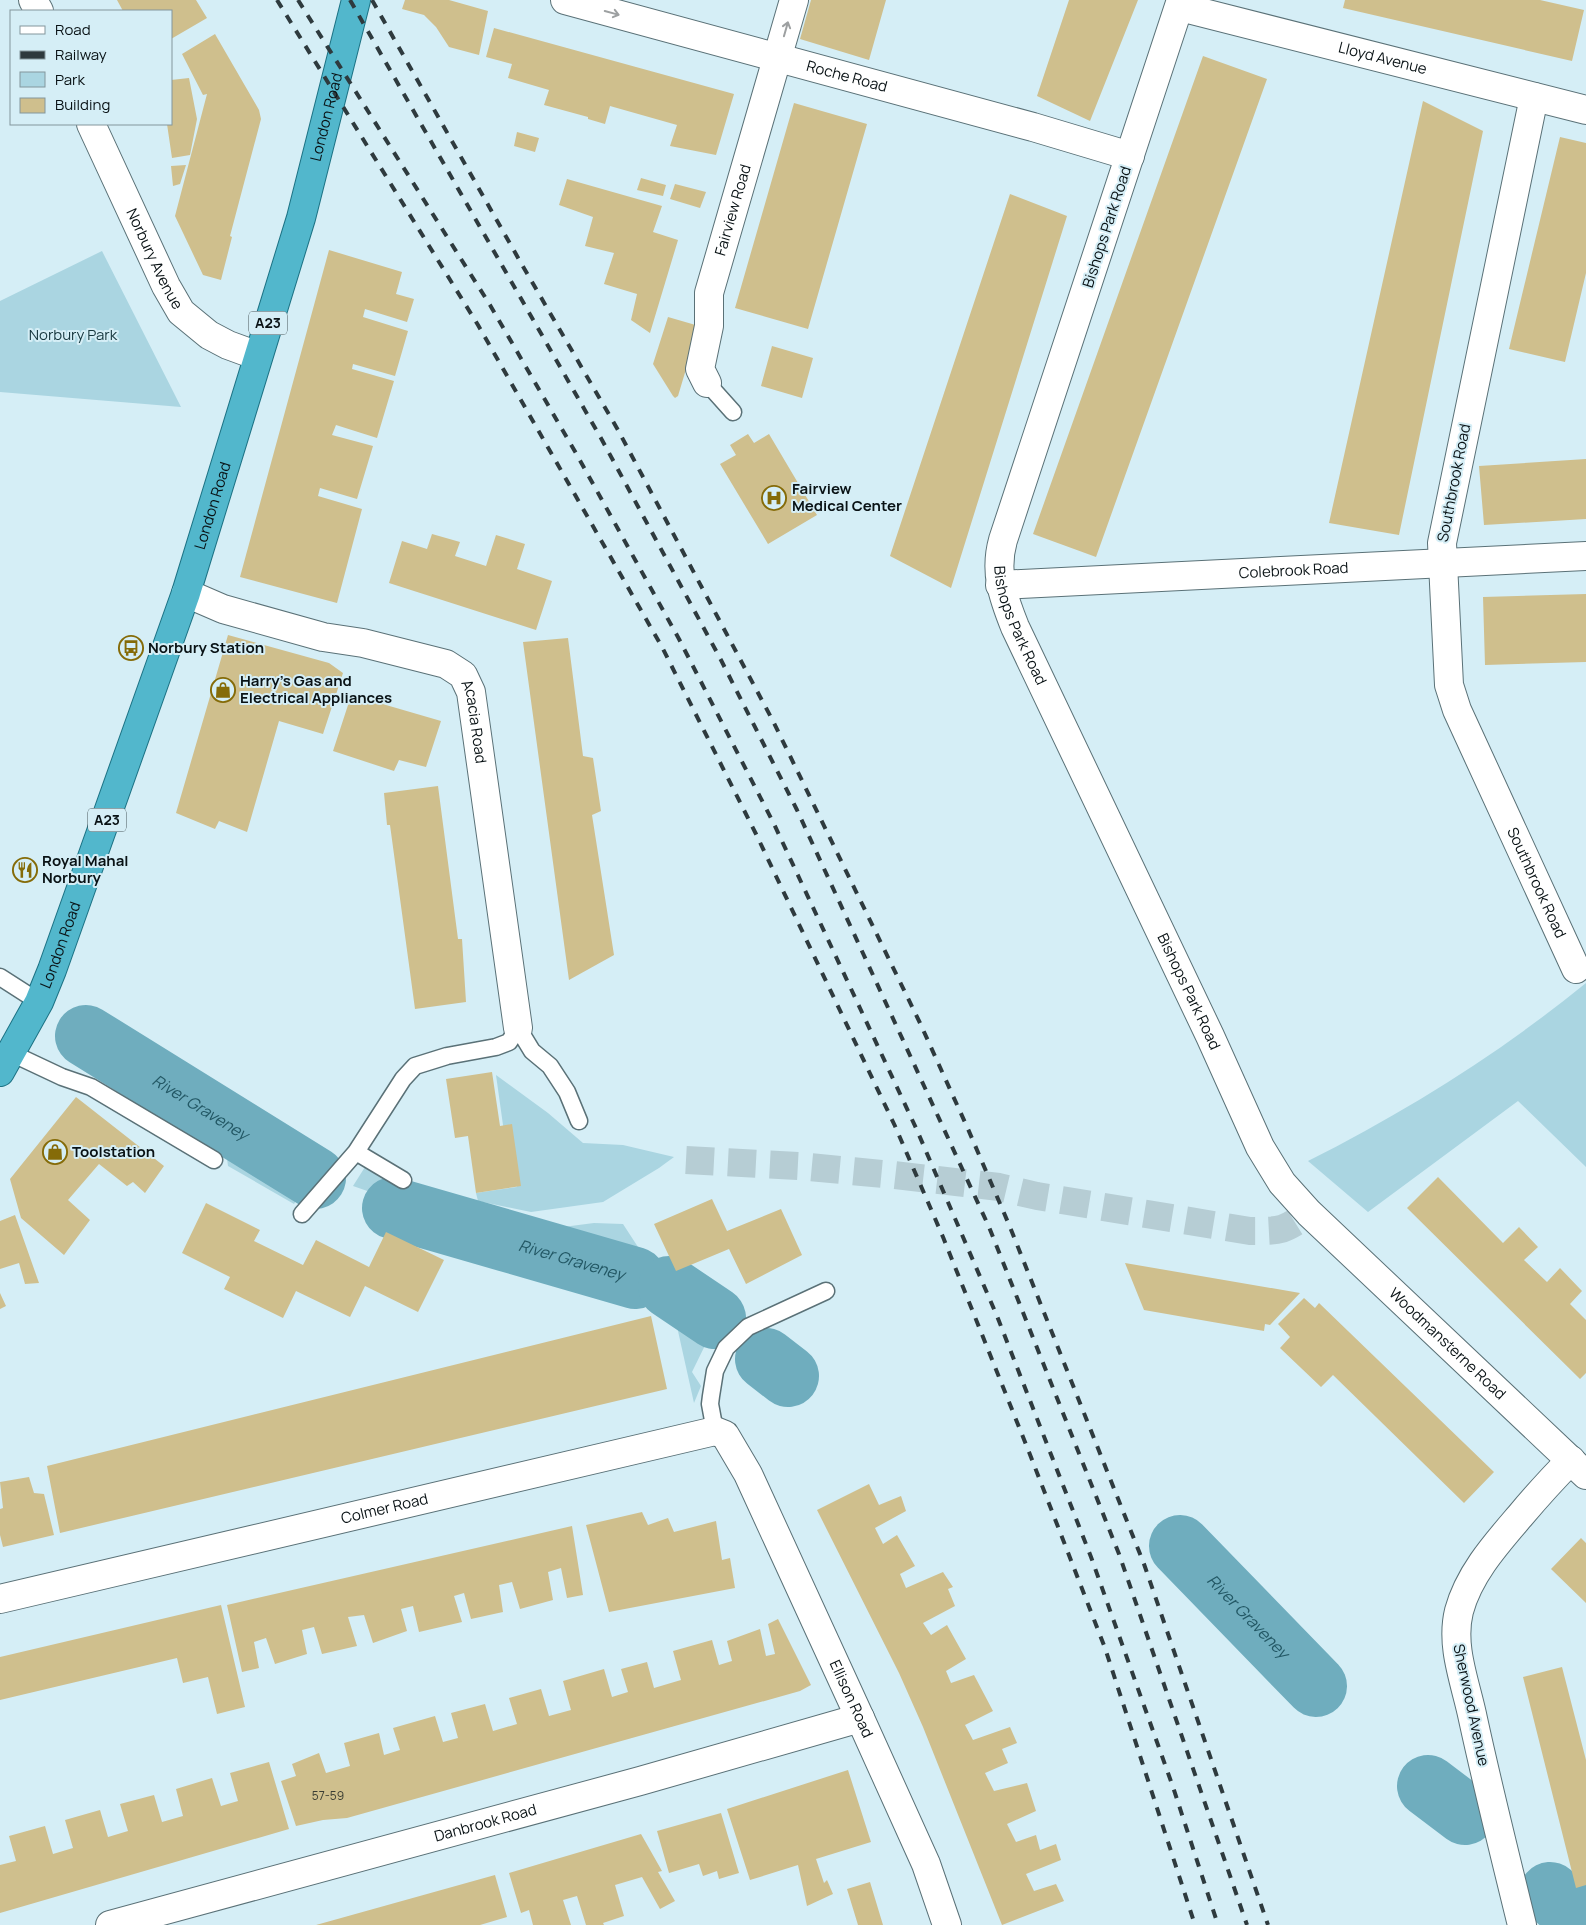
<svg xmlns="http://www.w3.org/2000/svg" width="1586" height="1925" viewBox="0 0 1586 1925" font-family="Manrope,sans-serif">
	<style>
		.green { fill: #aad5e1 }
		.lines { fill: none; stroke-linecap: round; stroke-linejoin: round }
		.river { stroke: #6fadbe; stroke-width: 62 }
		.building { fill: #cfbf8d }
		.minor-tunnel { stroke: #b6cdd4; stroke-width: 28; stroke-dasharray: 28 14; stroke-linecap: butt }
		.service-casing { stroke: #5a7177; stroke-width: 19 }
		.minor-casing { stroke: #5a7177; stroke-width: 30 }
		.trunk-casing { stroke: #1c7284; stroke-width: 30 }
		.service { stroke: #fff; stroke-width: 16 }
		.minor { stroke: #fff; stroke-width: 28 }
		.trunk { stroke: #52b7cc; stroke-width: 28 }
		.rail { stroke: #2e3a3e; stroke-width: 4; stroke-dasharray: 9 9; stroke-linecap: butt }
		.oneway { stroke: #9da0a1 }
		.labels { text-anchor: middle; stroke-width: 4; stroke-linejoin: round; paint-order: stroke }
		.number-label { font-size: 12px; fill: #3a3d33 }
		.shield { fill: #d5eef6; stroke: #465458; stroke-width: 1 }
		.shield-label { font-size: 14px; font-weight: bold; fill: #091215 }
		.street-label { font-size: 15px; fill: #091215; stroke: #d5eef6 }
		.park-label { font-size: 15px; fill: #17373e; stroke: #d5eef6 }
		.poi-label { font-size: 15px; font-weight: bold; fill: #091215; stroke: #d5eef6; text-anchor: start }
		.water-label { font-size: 16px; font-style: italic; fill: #235865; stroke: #d5eef6 }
	</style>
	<rect width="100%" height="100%" fill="#d5eef6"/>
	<path class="green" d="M102,251l79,156 -181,-15v-91z
		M1586,983v184l-68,-66 -150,111 -60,-51c99,-50 192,-108 278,-178z
		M496,1075l52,38 35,30 40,2 51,12 -15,11 -56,34 -72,10 -53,-11 -2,-8 41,-6 -14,-62z
		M223,1128l87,52 -16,24 -66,-38z
		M365,1167l38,23 35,13 94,28 62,-8 29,1 15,23 4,23c-97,-25 -195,-50 -289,-84z
		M670,1295l45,30 -23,47 9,14 -7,17z"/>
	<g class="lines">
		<g class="river">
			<path id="s1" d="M86,1036l229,142"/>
			<path id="s2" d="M393,1208l242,70"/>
			<path d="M669,1287l46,31"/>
			<path d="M766,1359l22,17"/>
			<path id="s3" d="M1180,1546l136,140"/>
			<path d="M1428,1786l37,28"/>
			<path d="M1550,1893l23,20"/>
		</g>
	</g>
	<path class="building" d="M117,0h79l11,18 -36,21v-28h-48z
		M405,0h44l39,11 -9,44 -30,-8 -13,-20 -12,-12 -22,-6z
		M811,0h75l-17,60 -69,-21z
		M1069,0h69l-48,121 -53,-25z
		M1345,0h195l44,10 -12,51 -229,-53z
		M494,28l240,66 -18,61 -46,-9 7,-21 -67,-19 -5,18 -17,-5v-2l-44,-12 5,-15 -41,-12 4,-14 -26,-7z
		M215,34l44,76 2,9 -31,117 2,1 -11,43 -18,-5 -28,-59 32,-122 -4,1 -21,-41z
		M1203,56l64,23 -171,478 -63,-23z
		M189,78l8,41 -7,36 -18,3 -5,-34h4v-44z
		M1423,101l60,30 -84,404 -70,-12z
		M794,103l73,21 -59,205 -73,-21z
		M517,132l22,6 -4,14 -21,-6z
		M1560,137l26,6v130l-21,89 -56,-13z
		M186,165l-6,19 -7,2 -2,-20z
		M641,178l25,7 -3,11 -26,-6z
		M567,179l95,27 -9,26 25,8 -28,93 -19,-13 6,-26 -33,-10 10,-31 -29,-7 8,-29 -34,-12z
		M675,184l31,8 -6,16 -30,-9z
		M1010,194l57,22 -116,372 -61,-32z
		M329,250l73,22 -6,22 18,5 -7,23 -42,-13 -2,8 45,14 -13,45 -42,-12 -1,5 42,12 -17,57 -41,-13 -4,10 41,11 -16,53 -37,-11 -2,8 44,13 -25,94 -97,-26z
		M668,317l31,9 -21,70 -3,2 -2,-2 -20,-32z
		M772,346l41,12 -11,40 -41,-12z
		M748,434l6,9 15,-9 48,81 -49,29 -48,-80 16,-9 -6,-10z
		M1586,459v60l-102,6 -5,-59z
		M432,534l28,8 -5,14 31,10 10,-31 29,9 -8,25 35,12 -16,49 -147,-47 13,-42 25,8z
		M1586,594v68l-101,3 -2,-68z
		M228,635l101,28 14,10 -20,61 -44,-13 -32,111 -28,-11 -4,8 -39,-16z
		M568,638l15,118 10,2 8,53 -9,4 22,140 -45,25 -46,-338z
		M362,698l79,23 -15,46 -27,-7 -5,11 -61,-20 16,-49z
		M438,786l20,153h4l4,63 -51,7 -25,-184h-3l-3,-32z
		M492,1072l8,54 12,-2 9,62 -45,7 -8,-57 -13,2 -9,-59z
		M76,1097l88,69 -19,27 -12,-11 -6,4 -28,-22 -31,36 22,20 -26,35 -43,-37 -11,-39z
		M1438,1177l65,66 16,-16 19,20 -14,13 23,22 13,-14 22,23 -12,13 16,16v53l-6,6 -173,-171z
		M712,1199l15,32 54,-22 21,46 -56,29 -17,-35 -53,22 -22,-47z
		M206,1203l54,27 -6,11 49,24 13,-25 53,27 17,-35 58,28 -26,52 -53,-26 -15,31 -54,-26 -13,27 -59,-29 6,-12 -48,-24z
		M15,1215l24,68 -14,1 -6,-21 -19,6v-48z
		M1125,1263l175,30 -30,32 -5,-1 -1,7 -120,-21z
		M0,1293l6,13 -6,3z
		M1304,1298l11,10 4,-5 175,169 -30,31 -131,-128 -12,12 -41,-39 10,-11 -12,-13z
		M651,1316l16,73 -607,144 -13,-67z
		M29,1477l5,16 10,1 10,41 -51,12 -3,-12v-26l3,-1 -3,-26z
		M869,1484l10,21 22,-9 5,15 -31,17 8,16 14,-9 18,31 -15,8 6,14 37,-16 10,15 -5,2 7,17 -32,17 8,12 16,-10 19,34 -20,12 5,12 23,-8 19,36 -28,14 8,15 37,-13 7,16 -15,6 6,14 -23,10 9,18 33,-8 9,28 -29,13 9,18 20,-7 4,15 16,-6 5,16 -35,14 8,17 22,-7 8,17 -62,24 -79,-198 -24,-54 -82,-163z
		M642,1512l6,13 20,-7 6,14 42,-11 6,39 8,-2 5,30 -126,24 -23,-87z
		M572,1526l11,69 -16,3 -6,-30 -13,4 5,28 -33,9 -8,-27 -13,3 4,27 -32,7 -7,-26 -10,3 8,26 -43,10 -6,-26 -12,3 6,22 -34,12 -9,-28 -16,2 9,29 -35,8 -8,-27 -12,3 5,24 -32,10 -9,-26 -12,4 5,26 -17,4 -15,-67z
		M1581,1538l5,5v60l-35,-34z
		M221,1605l24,102 -28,7 -9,-37 -25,6 -6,-25 -177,42v-43z
		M778,1619l33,66 -11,6 -453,127 -24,2 -27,6 -15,-45 15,-5 -4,-12 27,-11 7,20 24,-7 -6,-23 35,-10 5,22 16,-5 -7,-22 42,-12 8,26 15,-4 -7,-25 34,-9 8,27 24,-7 -8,-26 32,-9 8,27 22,-6 -8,-29 41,-12 8,28 16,-5 -7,-23 26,-7 7,26 27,-8 -8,-29 39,-11 7,25 13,-4 -5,-20 33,-12 6,27 9,-2 -7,-30z
		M1562,1667l24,93v125l-10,3 -53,-211z
		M269,1762l20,67 -289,84v-48l16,-4 -7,-25 36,-10 8,28 20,-6 -8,-28 35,-10 8,27 20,-6 -8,-27 34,-9 8,27 21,-6 -7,-27 36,-11 9,28 17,-5 -8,-28z
		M848,1770l23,72 -55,17 8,24 3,-3 6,14 -26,12 -9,-41 -48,15 -23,-71z
		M721,1813l18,60 -20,6 -2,-8 -14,5 -4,-12 -30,9 -12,-42z
		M641,1834l21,37 -4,1 17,29 -15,8 -18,-32 -27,8 9,31 -21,7 1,2h-18l-9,-29 -14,4 8,25h-38l-4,-15 -8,3 -12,-40z
		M495,1875l12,42 -27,8h-164z
		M870,1882l13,43h-25l-11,-36z"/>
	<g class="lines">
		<path class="minor-tunnel" d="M686,1160l112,6 96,9 105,12 38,9 213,35c32,0 33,0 59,-18"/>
		<defs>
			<path id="service" d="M707,383l26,29
				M0,977l39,25
				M11,1053l51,24 29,10 123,73
				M356,1152l47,28
				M302,1214l54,-62 47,-73 12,-13 32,-10 49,-9 13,-5 9,-14 14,23 18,15 17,26 12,29
				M715,1431l-5,-27 1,-8 4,-25 11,-23 22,-21 78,-36"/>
			<g id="minor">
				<path d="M33,0l6,11"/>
				<path id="s4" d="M565,0l468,127 97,29"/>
				<path id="s5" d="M1181,0l-178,540c-9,32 0,57 12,87l195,409 50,111 22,36 27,30 277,262"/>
				<path id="s6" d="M1180,7l406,103"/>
				<path id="s7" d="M1534,97l-92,446 7,142 8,25 119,259"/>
				<path id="s8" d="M91,124l75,162 15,26 28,23 19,10 30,11"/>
				<path id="s9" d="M707,383l-7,-14 9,-43v-33l85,-293"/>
				<path id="s10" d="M1000,585l586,-29"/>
				<path id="s11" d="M186,593l37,16 100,28 40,6 83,21 17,11 8,17 47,336"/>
				<path id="s12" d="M0,1599l715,-168 10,4 23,39 112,244 66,146 21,61"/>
				<path id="s13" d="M110,1925l530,-144 220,-63"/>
				<path d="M1522,1925c-17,-69 -34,-137 -49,-206 -7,-35 -23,-72 -14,-108 10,-37 37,-67 61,-95 16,-19 33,-38 51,-56"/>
			</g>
			<g id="trunk">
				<path id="s14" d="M0,1072l39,-70 13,-32 134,-377 115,-375 55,-218"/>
			</g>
		</defs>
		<use href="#service" class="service-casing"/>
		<use href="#minor" class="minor-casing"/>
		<use href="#trunk" class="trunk-casing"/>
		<use href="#service" class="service"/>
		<use href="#minor" class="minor"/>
		<use href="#trunk" class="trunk"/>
		<path class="rail" d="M277,0l201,325 184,322 94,187 139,292 48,111 86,215 76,196 90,277
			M298,0l192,305 87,150 102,184 95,185 142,304 81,188 94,241 82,230 45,138
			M350,0l252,440 119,220 76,150 192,417 130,327 128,371
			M372,0l149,263 97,167 155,291 147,302 48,106 42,98 134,337 124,361"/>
	</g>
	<defs><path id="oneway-shaft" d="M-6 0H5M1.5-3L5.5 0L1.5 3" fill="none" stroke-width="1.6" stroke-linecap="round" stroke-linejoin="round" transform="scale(1.25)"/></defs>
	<g class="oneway">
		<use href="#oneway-shaft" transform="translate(612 13) rotate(15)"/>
		<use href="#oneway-shaft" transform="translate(786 29) rotate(-74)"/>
	</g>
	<defs>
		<symbol id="hospital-ring" viewBox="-11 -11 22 22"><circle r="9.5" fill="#d5eef6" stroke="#856b08" stroke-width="1.5"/><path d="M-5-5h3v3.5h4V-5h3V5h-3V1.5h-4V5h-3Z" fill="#856b08"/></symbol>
		<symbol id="bus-ring" viewBox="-11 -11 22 22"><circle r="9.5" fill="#d5eef6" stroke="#856b08" stroke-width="1.5"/><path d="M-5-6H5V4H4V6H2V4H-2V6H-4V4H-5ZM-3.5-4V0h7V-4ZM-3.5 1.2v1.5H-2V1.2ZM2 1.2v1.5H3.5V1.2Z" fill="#856b08"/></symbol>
		<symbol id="shop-ring" viewBox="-11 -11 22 22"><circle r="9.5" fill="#d5eef6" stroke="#856b08" stroke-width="1.5"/><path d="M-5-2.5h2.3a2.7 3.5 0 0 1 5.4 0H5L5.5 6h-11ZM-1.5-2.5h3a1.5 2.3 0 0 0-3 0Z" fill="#856b08"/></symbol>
		<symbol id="restaurant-ring" viewBox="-11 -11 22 22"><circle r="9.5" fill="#d5eef6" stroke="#856b08" stroke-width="1.5"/><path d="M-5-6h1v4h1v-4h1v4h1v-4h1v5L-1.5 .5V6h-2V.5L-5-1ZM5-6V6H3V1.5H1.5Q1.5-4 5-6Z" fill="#856b08"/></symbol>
	</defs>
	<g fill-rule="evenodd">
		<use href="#hospital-ring" x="760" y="484" width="28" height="28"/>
		<use href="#bus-ring" x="117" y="634" width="28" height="28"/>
		<use href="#shop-ring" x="209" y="676" width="28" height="28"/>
		<use href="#restaurant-ring" x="11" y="856" width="28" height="28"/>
		<use href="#shop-ring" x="41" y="1138" width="28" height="28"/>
	</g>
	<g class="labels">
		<g class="number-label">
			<text x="328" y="1800">57-59</text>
		</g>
		<g class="shield">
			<rect x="249" y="311.5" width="38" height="23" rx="4"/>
			<rect x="88" y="808.5" width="38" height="23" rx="4"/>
		</g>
		<g class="shield-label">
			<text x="268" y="328">A23</text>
			<text x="107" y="825">A23</text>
		</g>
		<g class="street-label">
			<text dy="5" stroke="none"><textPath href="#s6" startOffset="209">Lloyd Avenue</textPath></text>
			<text dy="5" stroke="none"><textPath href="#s4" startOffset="292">Roche Road</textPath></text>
			<text dy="5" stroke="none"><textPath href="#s14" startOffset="1011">London Road</textPath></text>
			<text dy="5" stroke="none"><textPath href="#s9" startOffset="179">Fairview Road</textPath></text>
			<text transform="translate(1107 227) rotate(-72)" y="5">Bishops Park Road</text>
			<text dy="5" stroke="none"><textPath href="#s8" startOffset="149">Norbury Avenue</textPath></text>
			<text transform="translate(1454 483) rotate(-79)" y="5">Southbrook Road</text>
			<text dy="5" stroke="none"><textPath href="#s14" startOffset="606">London Road</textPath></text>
			<text dy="5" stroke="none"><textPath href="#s10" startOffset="294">Colebrook Road</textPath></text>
			<text dy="5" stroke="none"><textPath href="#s5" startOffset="658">Bishops Park Road</textPath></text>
			<text dy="5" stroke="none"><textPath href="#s11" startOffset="339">Acacia Road</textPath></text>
			<text dy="5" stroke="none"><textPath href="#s7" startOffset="814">Southbrook Road</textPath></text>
			<text dy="5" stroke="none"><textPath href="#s14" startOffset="141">London Road</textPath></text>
			<text dy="5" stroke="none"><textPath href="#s5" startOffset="1062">Bishops Park Road</textPath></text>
			<text dy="5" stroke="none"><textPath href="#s5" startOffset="1506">Woodmansterne Road</textPath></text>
			<text dy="5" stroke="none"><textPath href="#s12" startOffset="395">Colmer Road</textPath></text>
			<text dy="5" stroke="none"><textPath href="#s12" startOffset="1038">Ellison Road</textPath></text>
			<text transform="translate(1471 1705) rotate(78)" y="5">Sherwood Avenue</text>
			<text dy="5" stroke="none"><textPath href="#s13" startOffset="389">Danbrook Road</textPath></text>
		</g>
		<g class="park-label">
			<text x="73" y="340">Norbury Park</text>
		</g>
		<g class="poi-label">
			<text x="792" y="494">Fairview<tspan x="792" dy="17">Medical Center</tspan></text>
			<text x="148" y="653">Norbury Station</text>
			<text x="240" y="686">Harry's Gas and<tspan x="240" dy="17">Electrical Appliances</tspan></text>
			<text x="42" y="866">Royal Mahal<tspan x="42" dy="17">Norbury</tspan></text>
			<text x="72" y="1157">Toolstation</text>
		</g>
		<g class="water-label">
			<text dy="6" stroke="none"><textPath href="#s1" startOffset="135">River Graveney</textPath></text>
			<text dy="6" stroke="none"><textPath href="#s2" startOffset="186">River Graveney</textPath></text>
			<text dy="6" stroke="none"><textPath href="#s3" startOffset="98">River Graveney</textPath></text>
		</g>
	</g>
	<rect x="10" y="10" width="162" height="115" fill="#d5eef6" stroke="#83969c"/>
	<rect x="20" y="26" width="25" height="8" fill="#ffffff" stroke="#83969c"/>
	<text x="55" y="35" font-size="15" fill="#091215">Road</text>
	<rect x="20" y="51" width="25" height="8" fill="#2e3a3e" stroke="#83969c"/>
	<text x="55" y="60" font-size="15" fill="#091215">Railway</text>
	<rect x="20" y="72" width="25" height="15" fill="#aad5e1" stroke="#83969c"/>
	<text x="55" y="85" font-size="15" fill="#091215">Park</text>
	<rect x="20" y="98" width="25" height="15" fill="#cfbf8d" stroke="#83969c"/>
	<text x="55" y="110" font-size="15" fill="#091215">Building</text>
</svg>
